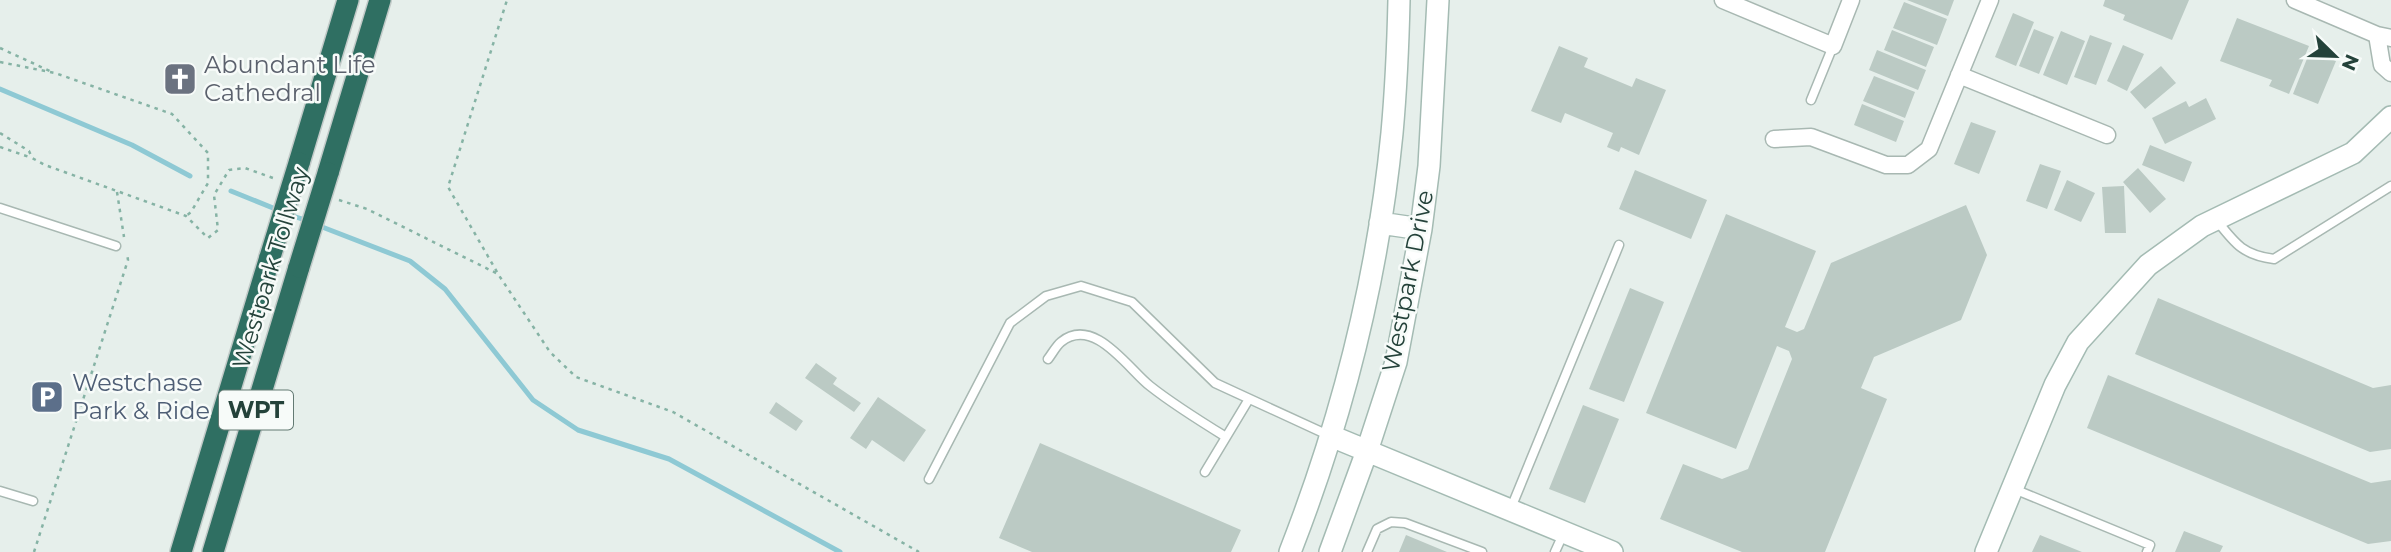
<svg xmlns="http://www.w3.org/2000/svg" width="2391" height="552" viewBox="0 0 2391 552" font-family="Montserrat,sans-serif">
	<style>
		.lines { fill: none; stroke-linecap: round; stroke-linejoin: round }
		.stream { stroke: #8ec9d4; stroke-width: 5 }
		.building { fill: #bbcac4 }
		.lane-casing { stroke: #a8b8b2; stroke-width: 11 }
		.street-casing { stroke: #a8b8b2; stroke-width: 19 }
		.secondary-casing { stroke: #a4bbb3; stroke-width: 24 }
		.highway-casing { stroke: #c2cac8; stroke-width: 24 }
		.path { stroke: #86b3a5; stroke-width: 2.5; stroke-dasharray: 3.5 5; stroke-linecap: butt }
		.lane { stroke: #fff; stroke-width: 8 }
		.street { stroke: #fff; stroke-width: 16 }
		.secondary { stroke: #fff; stroke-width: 21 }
		.highway { stroke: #2f6f62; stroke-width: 21 }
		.highway-bridge-casing { stroke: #c2cac8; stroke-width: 24; stroke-linecap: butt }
		.highway-bridge { stroke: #2f6f62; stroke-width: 21 }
		.labels { text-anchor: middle; stroke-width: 5; stroke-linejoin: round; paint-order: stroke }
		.shield { fill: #f7fbf9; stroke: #637a73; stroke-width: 2 }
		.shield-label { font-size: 23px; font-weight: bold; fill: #24423a }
		.worship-label { font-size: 24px; fill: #5b616d; stroke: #f7fbf9; text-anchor: start }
		.street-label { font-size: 24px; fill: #24423a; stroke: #f7fbf9 }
		.service-label { font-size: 24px; fill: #4e5e75; stroke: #f7fbf9; text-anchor: start }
	</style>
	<rect width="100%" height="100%" fill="#e6efeb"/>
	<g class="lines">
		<path class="stream" d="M0,89l132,56 58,31
			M231,191l47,19
			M287,214l21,7
			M317,225l93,36 35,28 88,111 45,30 91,29 171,93"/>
	</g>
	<path class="building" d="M1907,0h47l-6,16z
		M2105,0h84l-17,40 -49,-20 2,-5 -22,-9z
		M1904,2l43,17 -10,26 -44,-17z
		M2013,13l21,9 -18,44 -21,-9z
		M2237,18l72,28 -20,48 -20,-8 3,-6 -52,-19z
		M2034,29l20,8 -15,37 -20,-8z
		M1892,30l42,17 -8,20 -42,-17z
		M2061,31l24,10 -18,44 -24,-10z
		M2090,35l22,8 -16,42 -22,-8z
		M2123,45l21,9 -17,37 -20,-10z
		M1559,46l29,12 -4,9 48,20 4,-9 30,12 -27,65 -18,-8 -2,5 -12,-5 6,-14 -48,-20 -4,10 -30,-12z
		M1877,50l49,20 -8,20 -49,-20z
		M2310,51l26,10 -18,43 -25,-10z
		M2161,66l15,17 -31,26 -15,-17z
		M1874,76l41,16 -10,26 -42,-17z
		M2206,98l10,21 -51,25 -13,-26 34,-17 3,6z
		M1862,104l42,17 -8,21 -42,-17z
		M1971,122l25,9 -17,43 -25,-10z
		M2150,145l42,17 -8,20 -42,-17z
		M2040,164l21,7 -14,38 -21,-8z
		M2138,168l28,31 -16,14 -27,-31z
		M1635,170l72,30 -16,39 -72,-30z
		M2067,180l28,13 -14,29 -27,-12z
		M2124,186l2,47h-21l-3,-46z
		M1966,205l21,50 -26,65 -87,37 -13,31 26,11 -62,153h-83l-82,-33 23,-55 39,15 26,-10 44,-110 -3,-8 -12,-5 -41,103 -90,-36 80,-199 90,37 -31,76 12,5 7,-3 27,-66z
		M1630,288l34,14 -40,100 -35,-13z
		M2158,298l215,90 18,-3v64l-21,3 -235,-98z
		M816,363l21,15 -4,6 28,19 -7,9 -49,-34z
		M2108,375l263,108 20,-3v61l-23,3 -281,-116z
		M878,397l48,33 -22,32 -32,-22 -6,9 -16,-11z
		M776,402l27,19 -7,10 -27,-18z
		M1583,405l36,14 -34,84 -36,-14z
		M1040,443l201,87 -10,22h-199l-33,-14z
		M2184,531l39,15 -3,6h-45z
		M1406,535l41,17h-48z
		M2040,535l42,17h-50z"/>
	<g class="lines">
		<defs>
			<path id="lane" d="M1811,100l22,-54
				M0,208l116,38
				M2218,222c18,23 26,33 56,37l117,-73
				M1048,359c4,-5 8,-13 13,-17 33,-27 68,28 89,44 24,19 50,35 76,51
				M1205,472l44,-73
				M929,479l81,-156 36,-27 35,-10 51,16 83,81 113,52
				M2014,489l136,56 -3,7
				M0,491l33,10
				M1511,508l108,-263
				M1367,552l10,-23 14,-7 14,1 77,29
				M1555,552l9,-20"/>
			<path id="street" d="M1723,0l110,46 18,-46
				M2295,0l82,35 14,3
				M2377,35l5,30 9,8
				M1959,75l148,60
				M1774,139l37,-2 75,28h22l21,-16 61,-149"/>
			<path id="secondary" d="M1380,223l41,6
				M1331,436l281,116
				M1290,552c52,-133 88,-276 102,-419 4,-44 6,-89 7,-133
				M1330,552l37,-101 29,-89 25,-133 8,-63 9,-166
				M1986,552l69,-167 23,-43 70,-77 54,-39 151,-73 38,-36"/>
			<path id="highway" d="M299,163l49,-163
				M328,173l52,-173
				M181,552l89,-295
				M213,552l86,-285"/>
		</defs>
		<use href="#lane" class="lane-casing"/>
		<use href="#street" class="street-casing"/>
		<use href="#secondary" class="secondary-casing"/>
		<use href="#highway" class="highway-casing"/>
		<path class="path" d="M0,48l52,24
			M0,62l55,11 117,41 36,39v30l-17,29 -5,4
			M0,133l29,18 3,7 13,7 141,51 22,22 10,-8 -4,-35 15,-25 16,-2 28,10
			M0,147l32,11
			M117,192l7,45
			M339,200l28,9 131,65 52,78 26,25 97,35 246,140
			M497,272l-49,-85 59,-187
			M34,552l94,-292 -1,-6"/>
		<use href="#lane" class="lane"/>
		<use href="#street" class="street"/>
		<use href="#secondary" class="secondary"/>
		<use href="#highway" class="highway"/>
		<defs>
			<path id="highway-bridge" d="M270,257l29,-94
				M299,267l29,-94"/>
		</defs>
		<use href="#highway-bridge" class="highway-bridge-casing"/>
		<use href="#highway-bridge" class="highway-bridge"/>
	</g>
	<defs>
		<symbol id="church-square" viewBox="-11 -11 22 22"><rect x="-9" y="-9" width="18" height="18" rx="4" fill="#6b7280" stroke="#f7fbf9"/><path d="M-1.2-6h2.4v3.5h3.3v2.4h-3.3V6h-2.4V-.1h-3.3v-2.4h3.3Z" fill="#fff"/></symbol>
		<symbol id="parking-square" viewBox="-11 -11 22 22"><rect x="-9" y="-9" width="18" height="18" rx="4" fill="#5c6f8a" stroke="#f7fbf9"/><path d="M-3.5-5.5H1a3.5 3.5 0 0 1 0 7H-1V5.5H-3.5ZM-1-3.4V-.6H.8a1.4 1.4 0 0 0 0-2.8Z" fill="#fff"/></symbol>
	</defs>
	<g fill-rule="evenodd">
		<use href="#church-square" x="161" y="60" width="38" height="38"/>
		<use href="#parking-square" x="28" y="378" width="38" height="38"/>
	</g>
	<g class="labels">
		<rect class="shield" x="219" y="390.5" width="74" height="39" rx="5"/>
		<g class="shield-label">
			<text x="256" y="418">WPT</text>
		</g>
		<g class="worship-label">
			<text x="204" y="73">Abundant Life<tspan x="204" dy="28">Cathedral</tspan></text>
		</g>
		<g class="street-label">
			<text transform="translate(271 268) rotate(-73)" y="8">Westpark Tollway</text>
			<text transform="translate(1408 281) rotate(-79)" y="8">Westpark Drive</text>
		</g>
		<g class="service-label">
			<text x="72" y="391">Westchase<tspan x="72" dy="28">Park &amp; Ride</tspan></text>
		</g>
	</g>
	<g transform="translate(2335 56) rotate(113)" stroke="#f7fbf9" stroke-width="5" paint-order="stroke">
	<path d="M0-5L12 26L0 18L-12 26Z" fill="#24423a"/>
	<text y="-10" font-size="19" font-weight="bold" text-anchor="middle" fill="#24423a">N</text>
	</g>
</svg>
